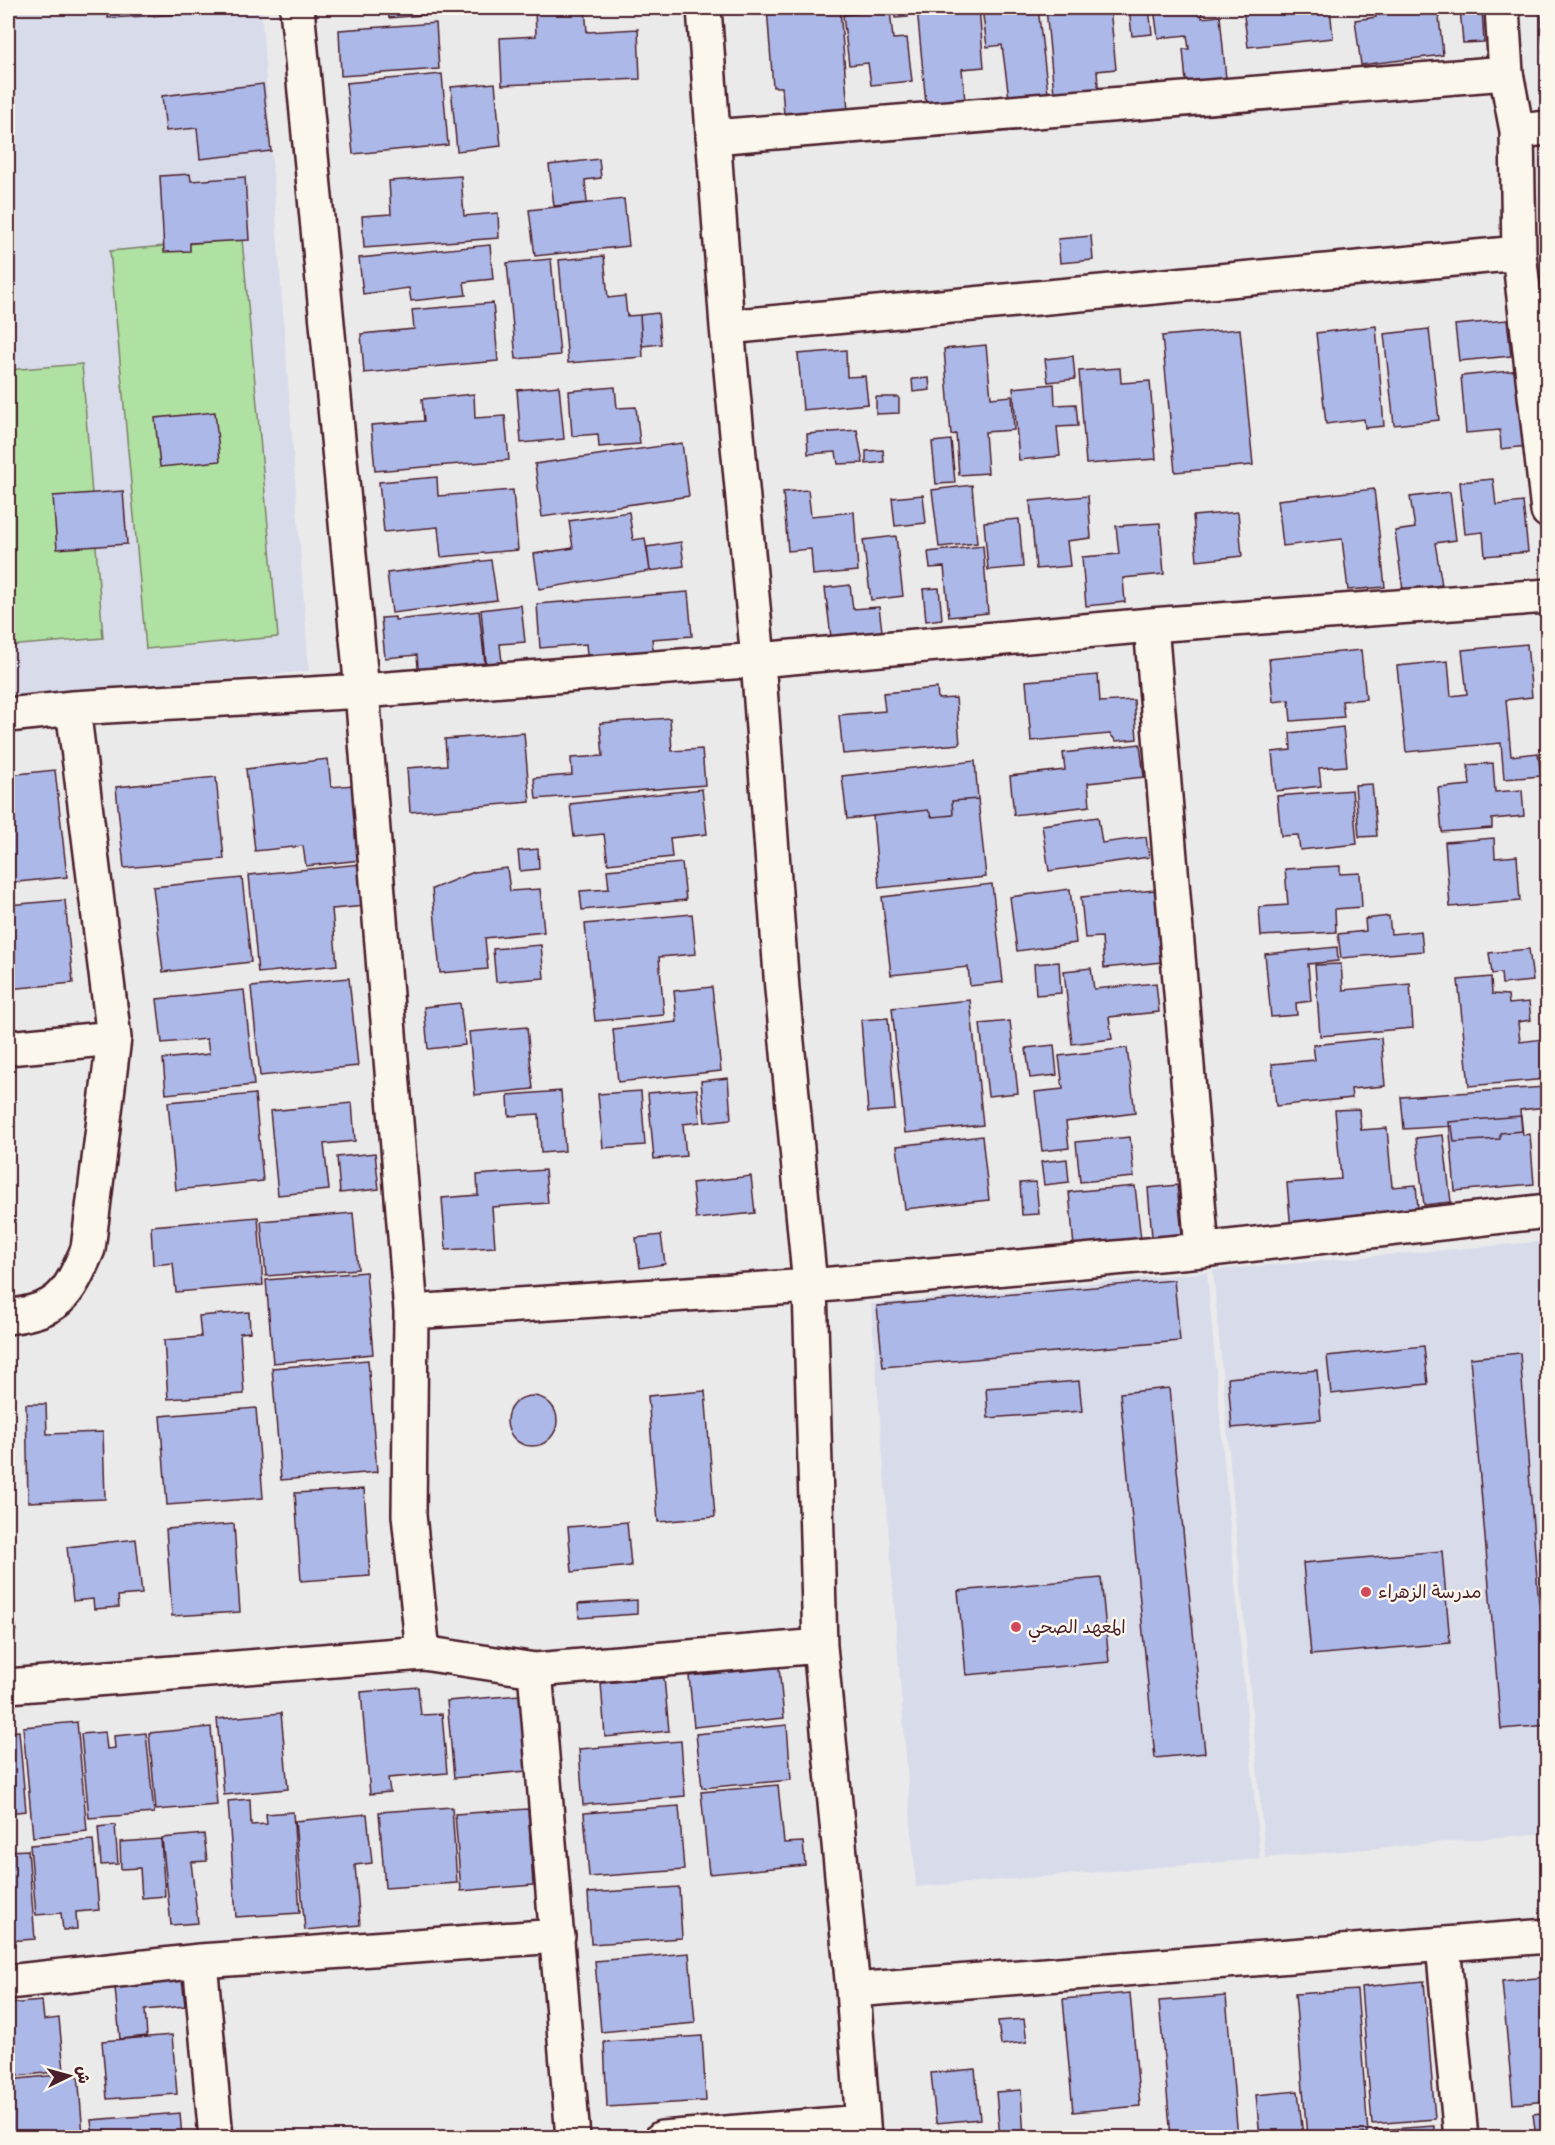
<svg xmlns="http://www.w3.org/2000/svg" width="1555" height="2145" viewBox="0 0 1555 2145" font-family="Sriracha,'Playpen Sans Arabic',sans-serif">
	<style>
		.built { fill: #d8dbea }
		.green { fill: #afe1a2; stroke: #7c8066; stroke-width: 1.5 }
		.building { fill: #acb8e8; stroke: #4a1f2b; stroke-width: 1.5 }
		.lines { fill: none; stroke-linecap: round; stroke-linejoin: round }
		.minor-casing { stroke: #4a1f2b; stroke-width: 38 }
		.minor { stroke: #fbf7ec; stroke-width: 33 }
		.poi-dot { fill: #d1495b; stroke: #fbf7ec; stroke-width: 2 }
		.labels { text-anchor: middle; stroke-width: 5; stroke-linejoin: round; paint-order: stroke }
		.poi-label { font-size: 18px; fill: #4a1f2b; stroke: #fbf7ec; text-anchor: start }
	</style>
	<rect width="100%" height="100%" fill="#ebeaeb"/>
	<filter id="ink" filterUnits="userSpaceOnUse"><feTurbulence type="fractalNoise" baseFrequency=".0167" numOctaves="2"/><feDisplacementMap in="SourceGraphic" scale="12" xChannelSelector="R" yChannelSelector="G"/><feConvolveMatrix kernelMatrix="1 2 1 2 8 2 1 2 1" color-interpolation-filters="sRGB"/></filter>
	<g filter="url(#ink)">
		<path class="built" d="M8,8h253l48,663 -301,30z
			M1547,1241v592l-282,25 -52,-588z
			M1207,1272l53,587 -344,28 -45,-583z"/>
		<path class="green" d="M242,239l36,398 -132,12 -36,-398z
			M82,364l21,274 -95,8v-276z"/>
		<path class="building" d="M108,8h137v3l-137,7z
			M388,8h57v5l-56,5z
			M485,8h45l-45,4z
			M535,8h50l2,24 51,-3 2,50 -138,6 -2,-47 36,-2z
			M767,8h73l8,103 -64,4 -2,-28h-9z
			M894,8h13l1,9 -13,1z
			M917,8h62l5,59 -22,2 4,43 -39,3z
			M982,8h56l10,85 -39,5 -7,-53 -15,2z
			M1046,8h64l6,61 -19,2 2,29 -44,4z
			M1129,8h20l3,26 -20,2z
			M1154,8h47l1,10 18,-2 7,73 -40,4 -4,-44h6l-2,-14 -29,3z
			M1243,8h87l3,30 -85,9z
			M1375,8h63l5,47 -82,10 -6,-45 21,-3z
			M1460,8h22l2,34 -21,1z
			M1540,8h8v35h-5z
			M890,10l3,29 14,-1 5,43 -41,4 -3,-22 -19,2 -6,-50z
			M436,23l3,46 -98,7 -2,-46z
			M1548,48v50l-5,-49z
			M442,74l6,71 -95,9 -7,-71z
			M495,83l6,63 -44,5 -6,-64z
			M263,84l8,67 -71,8 -3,-31 -31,3 -4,-35z
			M599,159l2,19 -16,2 2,23 -33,3 -5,-41z
			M190,174l1,7 54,-4 4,63 -59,3v8l-26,1 -4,-76z
			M461,176l3,40 34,-3 1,25 -135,10 -2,-32 29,-2 -2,-33z
			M624,199l5,47 -94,10 -6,-46z
			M8,236l5,66h-5z
			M1091,236l2,24 -33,3 -2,-24z
			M490,245l3,34 -29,3 2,13 -55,6 -2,-13 -46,6 -4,-36z
			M604,256l4,42 17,-2 2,20 13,-1 3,42 -75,6 -9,-103z
			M551,259l9,96 -44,4 -9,-96z
			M493,303l5,58 -134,12 -3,-39 53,-5 -2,-19z
			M658,313l3,31 -19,2 -2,-31z
			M1507,320l4,36 -52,5 -4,-36z
			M1376,326l8,100 -19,2 -1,-9 -38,5 -10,-91z
			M1240,329l13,136 -78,7 -13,-136z
			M1429,329l10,91 -45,5 -10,-91z
			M986,345l5,53 21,-2 2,34 -29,2 3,41 -29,2 -3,-41 -5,1 -7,-86z
			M846,350l1,27 18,-1 3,28 -65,6 -5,-56z
			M1073,356l2,23 -27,3 -3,-23z
			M1120,368l1,15 29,-2 6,78 -70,5 -7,-93z
			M1520,370l7,76 -26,3 -1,-19 -34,3 -5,-57z
			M929,378l1,12 -17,2 -1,-13z
			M1054,384l1,21 21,-1 2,22 -21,1 3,29 -41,4 -6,-72z
			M559,386l5,53 -43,4 -4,-53z
			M615,387l2,21 19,-1 4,37 -41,3 -1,-13 -26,2 -3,-45z
			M474,394l1,24 30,-2 4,44 -134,11 -4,-46 53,-4 -2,-22z
			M876,397h23v16l-23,1z
			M215,412l5,49 -60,6 -5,-49z
			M857,430l6,33 -25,1 -2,-12 -28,2 -1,-20z
			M951,440l4,43 -19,1 -4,-42z
			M682,443l7,53 -147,21 -7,-53z
			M883,450l1,12 -18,2v-13z
			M437,477l1,19 75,-6 5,60 -77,7 -3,-30 -54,5 -5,-50z
			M1493,479l3,26 27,-3 5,50 -43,4 -2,-24 -18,2 -5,-52z
			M972,485l5,58 -38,4 -7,-57z
			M1374,489l11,98 -37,3 -6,-51 -59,7 -5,-46z
			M808,490l3,26 43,-4 4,59 -45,4 -2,-26 -23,2 -5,-59z
			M123,491l4,53 -70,5 -4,-53z
			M1450,492l6,48 -21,3 7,42 -39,5 -8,-59 20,-3 -5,-31z
			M923,495l3,28 -31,3 -3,-28z
			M1088,496l3,42 -24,3 3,25 -34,3 -6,-68z
			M629,512l4,28 12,-2 5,33 -111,18 -5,-35 39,-6 -4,-27z
			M1238,512l4,44 -45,5 -4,-45z
			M1019,519l4,48 -35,3 -4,-48z
			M1160,523l4,51 -41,4 2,24 -39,4 -4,-49 37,-3 -3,-28z
			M896,536l7,60 -32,4 -8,-60z
			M681,542l3,24 -34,5 -3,-24z
			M983,546l5,67 -39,4 -5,-50 -14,1 -2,-16z
			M491,560l6,40 -105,13 -5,-40z
			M850,585l3,24 26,-2 3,24 -51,6 -6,-49z
			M939,588l3,31 -16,2 -3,-32z
			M688,592l4,44 -40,3 2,19 -66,6 -2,-20 -46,4 -3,-44z
			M521,605l4,37 -25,2 3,27 -16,2 -6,-63z
			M479,611l7,62 -67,6 -2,-24 -32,3 -4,-40 14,-1v3z
			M1527,644l5,53 -26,3 5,56 27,-3 3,23 -37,3 -3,-36 -95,9 -9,-86 51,-5 3,35 16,-2 -5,-44z
			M1361,650l5,49 -24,2 2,16 -53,4 -2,-21 -16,2 -4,-43z
			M1098,675l2,27 34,-2 3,39 -21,2 -6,-7 -79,7 -5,-60z
			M937,688l1,11 18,-1 4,46 -117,10 -4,-39 46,-4 -2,-18z
			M670,718l2,33 30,-2 3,36 -169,14 -2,-21 38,-3 -1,-17 32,-2 -3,-33z
			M1343,727l4,39 -28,2 2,18 -45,5 -4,-39 19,-2 -1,-17z
			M524,733l6,69 -120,10 -3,-44 40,-3 -2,-26z
			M1140,744l4,33 -56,6 2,23 -76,9 -4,-39 55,-6 -2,-17z
			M328,759l3,28 22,-2 8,75 -55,6 -3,-20 -48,5 -9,-82z
			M975,761l3,38 -26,2 1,14 -21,2 -4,-7 -81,9 -5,-43z
			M1493,763l2,29 27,-2 2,26 -32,3v9l-50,4 -4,-44 32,-3 -2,-20z
			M55,770l12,107 -59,6v-108z
			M216,777l8,82 -100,9 -8,-81z
			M1372,784l5,52 -18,1 -4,-52z
			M702,789l5,45 -37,4 2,19 -64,7 -4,-30 -30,3 -4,-33z
			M1352,790l5,54 -57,6 -2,-15 -17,1 -4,-40z
			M978,799l8,78 -107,11 -6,-72 55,-6 4,7 21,-2 -1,-14z
			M1098,817l4,26 44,-6 3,20 -100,14 -7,-46z
			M1494,838l1,20 22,-2 3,45 -70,6 -5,-65z
			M538,849l1,20 -19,2 -2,-20z
			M682,863l4,37 -104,10 -2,-19 29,-2 -2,-19z
			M361,864l5,42 -34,3 5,56 -79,8 -9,-98z
			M1340,866v8l20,-1 2,34 -27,2 1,23 -75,4 -2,-29 29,-2 -3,-36z
			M507,868l3,23 30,-2 4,43 -59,6 3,31 -48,4 -8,-84 42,-17z
			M242,878l9,84 -88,10 -10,-85z
			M992,884l11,98 -33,4 -2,-19 -77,8 -9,-78z
			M1070,889l6,54 -59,8 -7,-54z
			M1155,890l7,72 -58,6 -2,-31 -17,1 -4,-41z
			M65,900l8,83 -65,6v-84z
			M692,914l4,40 -37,3 5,58 -69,6 -10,-97z
			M1389,916l2,18 30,-3 2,20 -82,7 -3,-24 28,-3 -1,-12z
			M541,945l3,33 -48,4 -3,-33z
			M1337,947l1,14 -30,3 3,37 -15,2 1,12 -26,2 -6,-63z
			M1529,949l4,32 -31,3 -1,-11 -9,1 -3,-21z
			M1059,962l2,31 -25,2 -2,-31z
			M1341,964l2,26 67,-6 3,44 -93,8 -5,-71z
			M1091,968l3,21 62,-6 3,29 -50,5 3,22 -40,5 -8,-73z
			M1491,977l1,17 16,1 1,9 20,-2 2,18 -13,2 2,20 23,-3 3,40 -77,7 -11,-106z
			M349,978l9,88 -98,10 -9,-89z
			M712,987l9,84 -103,11 -5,-53 64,-7 -3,-31z
			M244,990l10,95 -88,9 -3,-35 46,-5 -2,-15 -45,4 -5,-44z
			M970,1000l13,125 -78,8 -13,-125z
			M460,1003l5,42 -37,4 -4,-42z
			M888,1018l7,92 -27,2 -7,-92z
			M1010,1021l8,72 -30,3 -8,-72z
			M527,1027l6,62 -58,6 -6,-63z
			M1381,1038l4,48 -34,3 1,9 -76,8 -4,-42 43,-4 -2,-15z
			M1054,1045l3,30 -27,3 -4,-30z
			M1127,1048l8,65 -69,9 3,26 -27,3 -7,-59 28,-3 -4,-33z
			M728,1078l3,41 -26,3 -4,-41z
			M1544,1087l2,20 -26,3 2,21 -22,2v6l-46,3 -2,-16 -48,3 -3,-32z
			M697,1089l3,33 -17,2 3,32 -32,3 -6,-66z
			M561,1091l4,60 -24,2 -2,-39 -30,2 -1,-21z
			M641,1091l4,54 -42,3 -5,-54z
			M255,1094l8,87 -87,9 -8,-88z
			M352,1103l3,38 -31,3 5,46 -51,5 -8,-84z
			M1359,1109l2,21 26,-2 5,59 24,-2 3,35 -128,11 -4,-48 54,-4 -6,-69z
			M1521,1116l2,19 7,-1 4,50 -79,7 -6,-69z
			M1443,1135l8,67 -27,3 -8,-67z
			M982,1136l7,64 -84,9 -8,-63z
			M1130,1137l4,40 -54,5 -4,-40z
			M375,1153l4,36 -39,4 -3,-36z
			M1067,1159l2,23 -25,3 -3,-23z
			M545,1170l3,33 -56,4 3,40 -49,3 -4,-52 36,-3 -1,-20z
			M751,1176l4,37 -59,6 -4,-36z
			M1036,1182l3,32 -17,1 -2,-32z
			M1177,1185l5,49 -30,3 -4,-49z
			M1135,1186l6,54 -67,7 -5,-55z
			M353,1213l5,56 -92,7 -5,-55z
			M258,1217l5,68 -87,7 -3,-29 -20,2 -2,-39z
			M661,1235l4,29 -25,4 -4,-30z
			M366,1272l7,82 -100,9 -7,-83z
			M1174,1280l6,61 -297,26 -6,-61z
			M249,1312l1,20 -10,1 4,61 -76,5 -4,-59 37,-3 -2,-21z
			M1424,1346l4,38 -97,10 -4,-38z
			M1520,1353l28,372 -47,4 -31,-371z
			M368,1360l9,112 -96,8 -9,-112z
			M1317,1370l4,50 -89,8 -4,-50z
			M1079,1381l3,30 -94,7 -2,-30z
			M1169,1388l36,365 -50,5 -35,-365z
			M705,1391l10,126 -57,5 -10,-126z
			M507 1421a25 25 0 1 1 50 0a25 25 0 1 1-50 0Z
			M26,1404h20l1,30 56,-2 2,67 -77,3z
			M256,1408l7,90 -96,7 -7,-89z
			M364,1489l6,87 -69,5 -6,-88z
			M627,1522l4,44 -59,6 -4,-45z
			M234,1524l6,88 -68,4 -6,-87z
			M8,1538l8,92 -8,1z
			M136,1539l6,55 -24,2 1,11 -25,2 -1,-10 -20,2 -6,-54z
			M1442,1551l8,92 -139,12 -8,-92z
			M1101,1578l8,84 -143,13 -8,-84z
			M637,1600v14l-58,4 -1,-14z
			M779,1667l5,51 -90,9 -5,-51z
			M664,1678l5,53 -64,6 -4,-54z
			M418,1687l3,28 21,-1 5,59 -59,5 2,14 -20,2 -9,-102z
			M520,1695l6,76 -72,7 -7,-77z
			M281,1713l7,76 -64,6 -7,-76z
			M77,1722l10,109 -54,6 -10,-110z
			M787,1725l4,55 -89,8 -6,-54z
			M211,1727l6,78 -61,5 -7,-77z
			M19,1731l7,80 -18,2v-81z
			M105,1732l2,17 8,-1 -1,-12 32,-3 8,80 -65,5 -8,-84z
			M681,1741l4,55 -102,9 -4,-56z
			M778,1785l6,58 19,-1 2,23 -96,9 -8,-82z
			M250,1799l1,26 16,-1 -1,-10 27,-2 7,101 -64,4 -8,-116z
			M679,1806l5,64 -95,7 -5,-64z
			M452,1807l5,76 -72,5 -6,-76z
			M528,1809l5,76 -72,6 -6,-77z
			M367,1814l5,49 -17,2 5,60 -55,5 -10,-109z
			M115,1825l3,39 -17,1 -3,-38z
			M204,1834l3,27 -16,1 7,61 -27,2 -9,-87z
			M161,1839l4,57 -23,2 -2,-30 -19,1 -1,-27z
			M93,1840l6,70 -23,2 1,17 -14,1 -2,-17 -25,2 -6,-70z
			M28,1850l7,89 -27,2v-90z
			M679,1887l3,51 -91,6 -3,-51z
			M689,1953l6,70 -94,9 -6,-71z
			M181,1970l4,36 -40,4 2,26 -27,3 -6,-61z
			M1548,1977v124l-35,3 -11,-123z
			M1424,1981l11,138 -63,5 -11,-137z
			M1357,1990l11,143 -61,4 -12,-143z
			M1130,1993l10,113 -67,6 -10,-113z
			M1226,1996l12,142h-67l-12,-137z
			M42,2001l2,19 15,-2 5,53 -46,5 -3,-30 -7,1v-43z
			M1024,2019l3,23 -26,3 -3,-24z
			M172,2035l5,59 -70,5 -5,-58z
			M702,2036l4,65 -99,6 -3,-65z
			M975,2069l5,50 -44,4 -5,-50z
			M78,2073l5,62 -75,3v-58z
			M1021,2090l3,48h-24l-4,-46z
			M1298,2091l5,45 -43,2 -4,-43z
			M1548,2112v26h-12l-3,-24z
			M180,2113l2,25h-89l-2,-18z
			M1434,2126v12h-58v-8z
			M981,2130l1,8h-40l-1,-5z"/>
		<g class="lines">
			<defs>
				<path id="minor" d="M297,8l65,683 49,621 -2,203 14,138
					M704,8l23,319 31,333 24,329 28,297 10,360 33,344 11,148
					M1502,8l4,65 11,58 2,122 29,258
					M1517,131l31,-3
					M713,137l793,-64
					M727,327l792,-74
					M1151,625l51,625
					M8,715l65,-7 289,-17 396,-31 393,-35 397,-29
					M8,1048l106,-10
					M411,1312l399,-26 392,-36 346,-39
					M8,1317c53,-8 59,-20 80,-68l26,-211 -41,-330
					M535,1670l38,468
					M8,1686l415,-33 112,17 285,-24
					M1443,1945l18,193
					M200,1961l16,177
					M8,1982l192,-21 358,-25
					M853,1990l695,-54
					M662,2138l200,-16"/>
			</defs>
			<use href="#minor" class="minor-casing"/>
			<use href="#minor" class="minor"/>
		</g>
	</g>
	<g class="poi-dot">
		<circle cx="1366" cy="1592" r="6"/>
		<circle cx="1016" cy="1627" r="6"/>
	</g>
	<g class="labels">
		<g class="poi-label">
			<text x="1378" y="1598">مدرسة الزهراء</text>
			<text x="1028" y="1633">المعهد الصحي</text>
		</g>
	</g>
	<rect width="1555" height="2145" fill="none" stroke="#fbf7ec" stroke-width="30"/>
	<rect x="15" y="15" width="1525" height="2115" fill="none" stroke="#4a1f2b" stroke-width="2" filter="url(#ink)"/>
	<g transform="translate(69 2076) rotate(85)" stroke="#fbf7ec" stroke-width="4.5" paint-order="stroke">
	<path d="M0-4.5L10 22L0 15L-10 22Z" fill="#4a1f2b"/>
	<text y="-9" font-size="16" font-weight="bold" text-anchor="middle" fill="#4a1f2b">ش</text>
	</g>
</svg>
